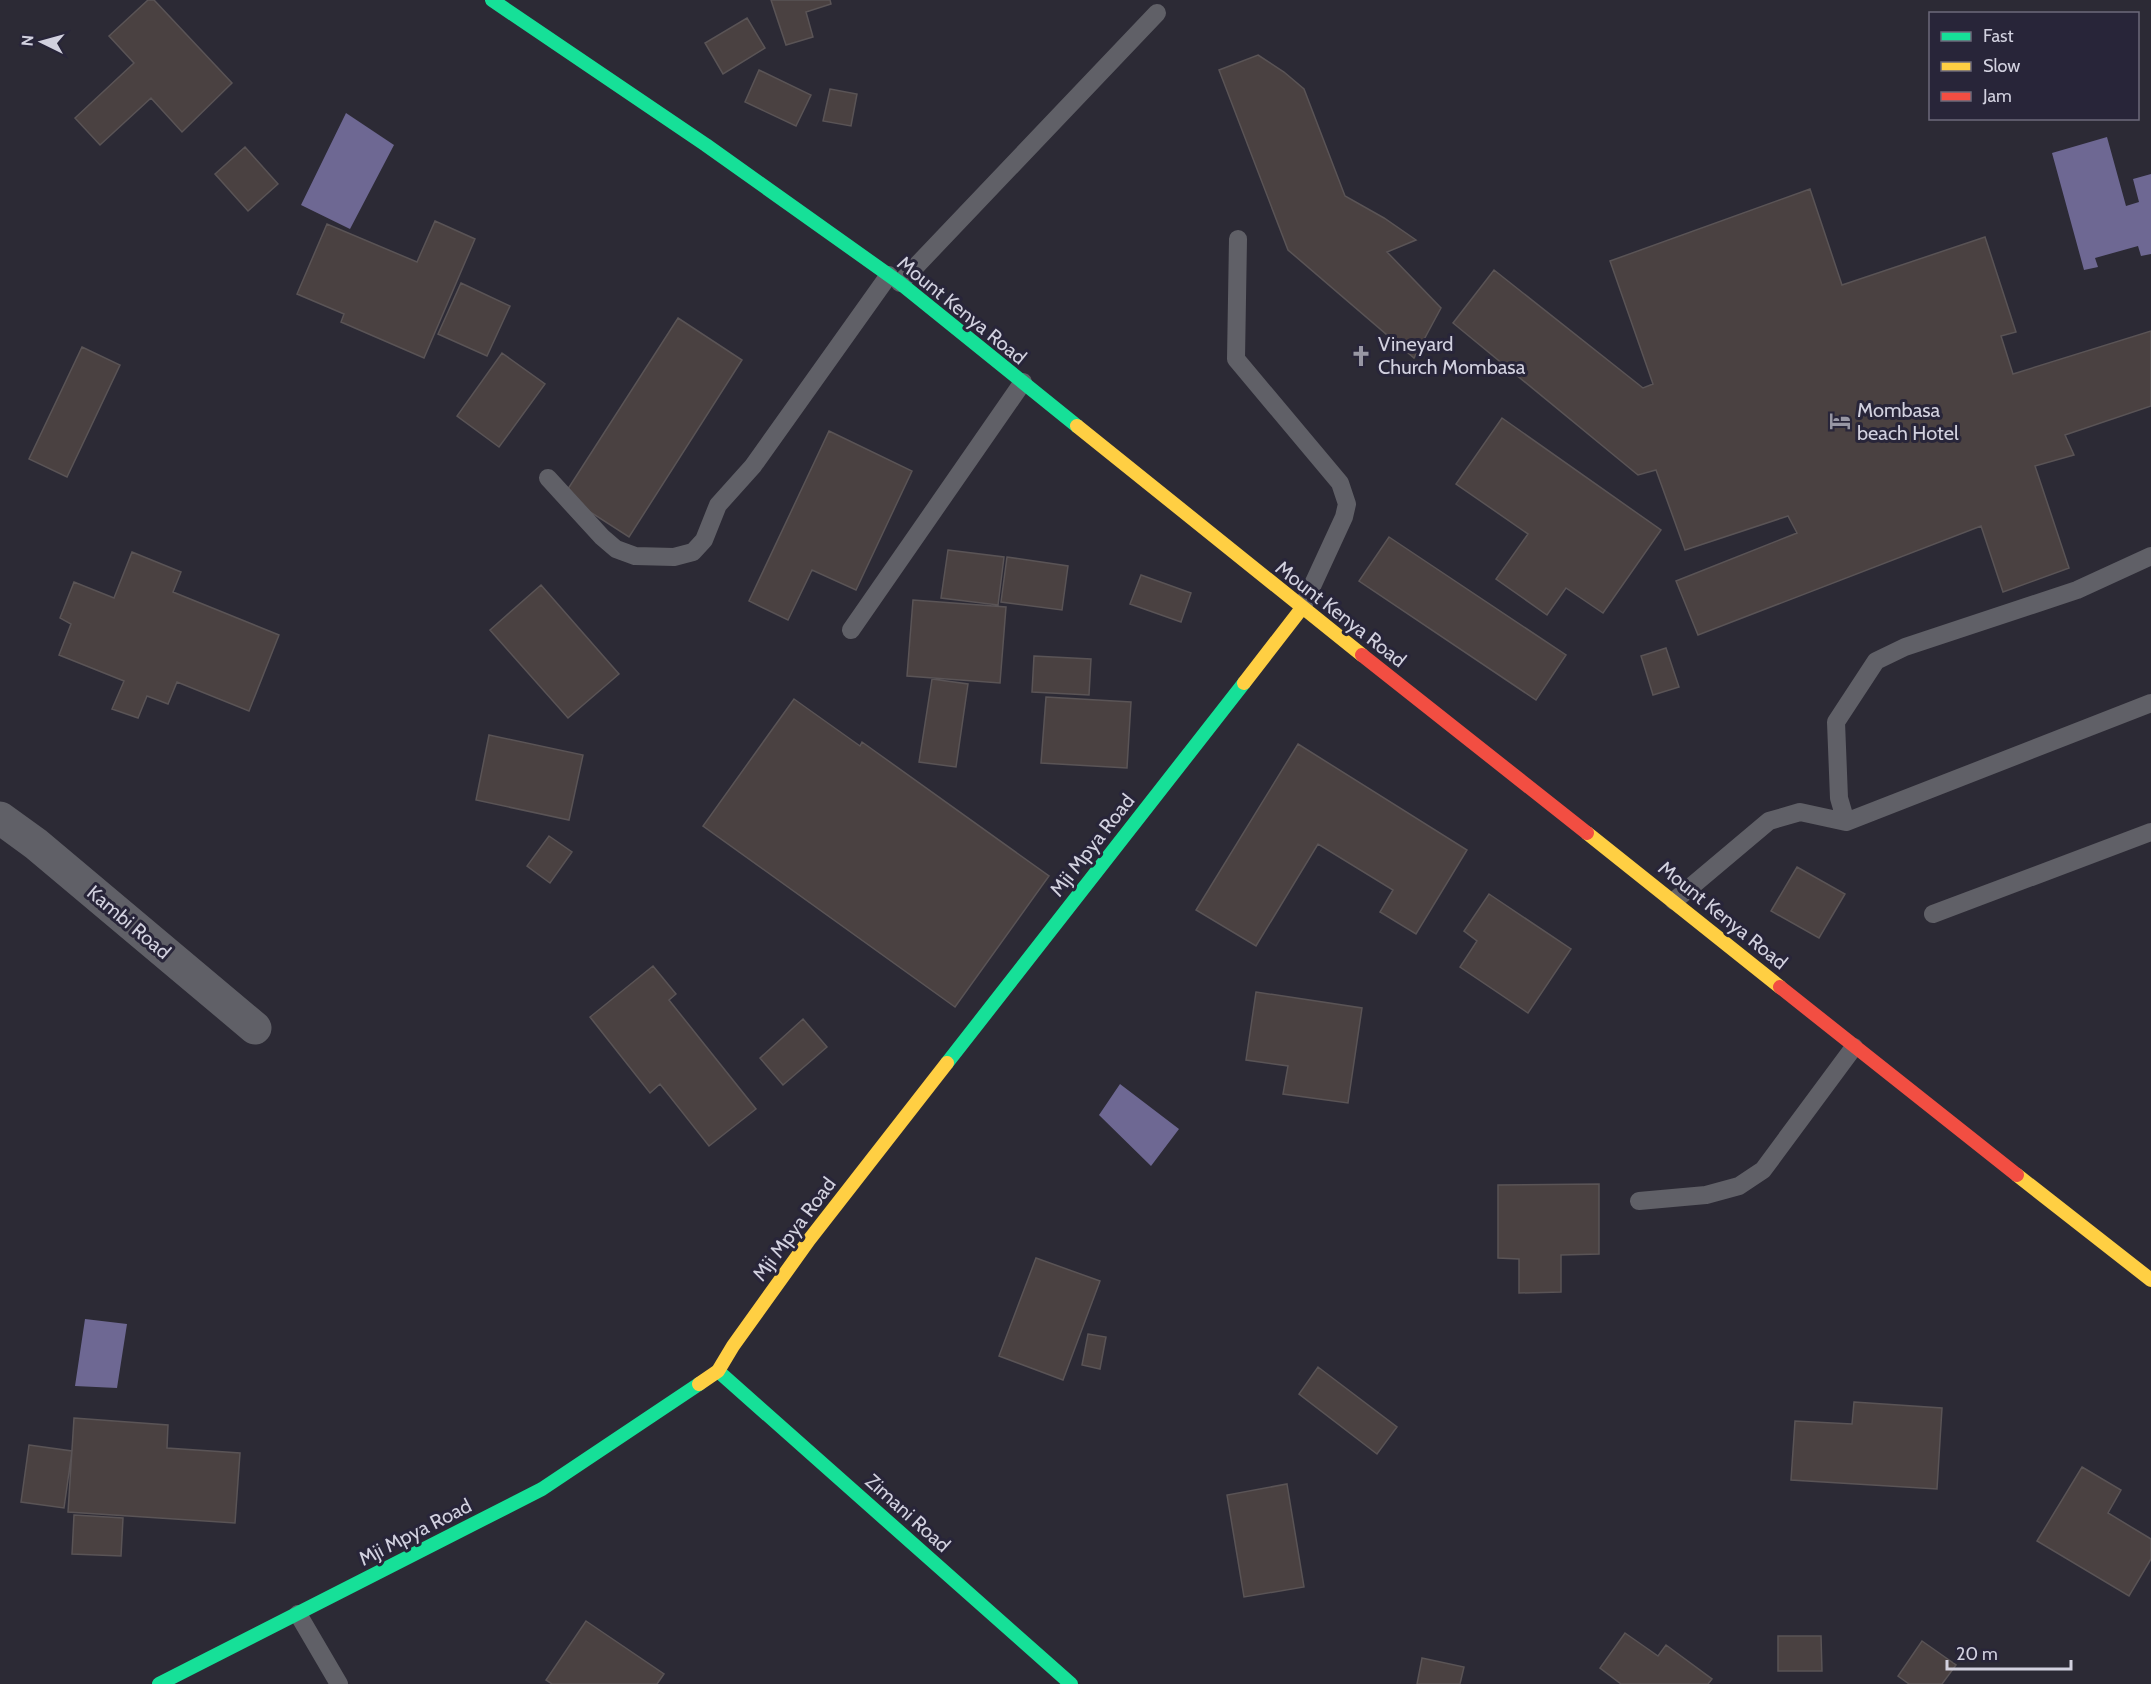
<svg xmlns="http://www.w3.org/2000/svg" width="2151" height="1684" viewBox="0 0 2151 1684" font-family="Cabin,sans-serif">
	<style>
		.water { fill: #6e6893 }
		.building { fill: #4a4141; stroke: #5a5456; stroke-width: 1.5 }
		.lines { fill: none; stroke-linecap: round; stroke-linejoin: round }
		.lane { stroke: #606067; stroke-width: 18 }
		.street { stroke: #606067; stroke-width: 33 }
		.fast { stroke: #16e098; stroke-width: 14 }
		.slow { stroke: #ffcf43; stroke-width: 14 }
		.jam { stroke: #f24e42; stroke-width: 14 }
		.labels { text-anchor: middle; stroke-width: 6; stroke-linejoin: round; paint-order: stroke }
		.street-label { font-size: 20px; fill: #d2d1df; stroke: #282539 }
		.poi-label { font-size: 20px; fill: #d2d1df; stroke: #282539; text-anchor: start }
	</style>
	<rect width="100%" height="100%" fill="#2c2a35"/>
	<path class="water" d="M346,113l48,32 -44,84 -49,-24z
		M2107,137l19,69 13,-4 -6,-23 18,-5v80l-10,2 -3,-10 -43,12 3,9 -14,3 -32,-117z
		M1120,1084l59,45 -28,37 -52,-51z
		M85,1319l42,5 -10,64 -42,-2z"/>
	<path class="building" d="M148,0h6l78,83 -50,49 -31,-34 -51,47 -25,-27 59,-55 -25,-27z
		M771,0h59l1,4 -25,8 7,25 -27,8z
		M747,18l18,30 -42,26 -18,-31z
		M1258,55l26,17 20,17 41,107 39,22 32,22 -29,12 54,56 -27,50 -126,-108 -69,-180z
		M759,70l52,25 -15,31 -51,-24z
		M830,89l27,5 -6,32 -28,-5z
		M245,147l33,37 -30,27 -33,-37z
		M1810,189l32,96 143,-48 31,95 -15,4 12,38 138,-43v75l-86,29 9,20 -39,11 34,102 -66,24 -22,-66 -283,109 -22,-54 121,-48 -9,-17 -103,34 -29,-80 -18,5 -185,-152 41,-53 149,118 10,-4 -43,-123z
		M435,221l40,18 -51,119 -83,-36 3,-8 -47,-20 30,-70 90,38z
		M461,283l49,23 -23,50 -49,-22z
		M678,318l64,42 -113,177 -65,-42z
		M82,347l38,18 -53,112 -38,-18z
		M502,353l43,31 -46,63 -42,-31z
		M1502,418l159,112 -58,83 -37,-25 -19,27 -51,-36 32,-45 -72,-50z
		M829,431l83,40 -56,119 -44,-20 -24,50 -39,-19z
		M1389,537l177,118 -30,45 -177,-119z
		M948,550l56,7 -6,48 -57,-7z
		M132,552l49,20 -8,20 106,43 -30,76 -72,-29 -9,22 -21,-8 -9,22 -26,-9 12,-28 -65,-26 12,-31 -11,-6 14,-36 40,16z
		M1007,557l61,9 -6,44 -61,-8z
		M1141,575l50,18 -10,29 -51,-18z
		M541,585l78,89 -51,44 -78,-88z
		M913,600l93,7 -6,76 -93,-7z
		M1666,648l13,39 -26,8 -12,-39z
		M1034,656l57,3 -2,36 -57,-3z
		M932,679l36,5 -12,83 -37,-5z
		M1046,697l85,5 -4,66 -86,-5z
		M794,699l66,47 2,-4 187,134 -94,131 -252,-181z
		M489,735l94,20 -14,65 -93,-20z
		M1298,744l169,106 -51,84 -36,-22 13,-22 -75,-46 -62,102 -60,-36z
		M549,836l23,16 -22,31 -23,-17z
		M1797,867l48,27 -26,44 -48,-27z
		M1489,894l82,55 -43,64 -68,-46 17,-26 -13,-10z
		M653,966l23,28 -7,6 87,109 -47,37 -49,-62 -10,9 -60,-76z
		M1256,992l106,16 -14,95 -65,-9 5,-28 -42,-6z
		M803,1019l24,28 -44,38 -23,-27z
		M1599,1184v70l-38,1v37l-42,1v-34l-21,-1v-73z
		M1036,1258l64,23 -37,99 -64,-24z
		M1088,1334l18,3 -6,32 -18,-4z
		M1318,1367l79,60 -20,27 -78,-60z
		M1854,1402l88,6 -5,81 -146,-9 4,-59 57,3z
		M74,1418l94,7 -1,23 73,5 -5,70 -167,-11z
		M29,1445l43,6 -8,57 -43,-6z
		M2082,1467l39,23 -13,23 43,26v20l-22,37 -92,-55z
		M1287,1484l17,103 -60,10 -17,-102z
		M74,1515l49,3 -2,38 -49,-2z
		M586,1621l78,53 -7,10h-105l-6,-4z
		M1625,1633l33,23 8,-11 46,34 -4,5h-87l-21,-16z
		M1778,1636h43l1,35h-44z
		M1922,1641l34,24 -14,19h-33l-11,-8z
		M1422,1658l42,9 -4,17h-43z"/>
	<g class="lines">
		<path class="lane" d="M1238,239l-2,120 104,124 7,21 -3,13 -42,91
			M900,283l257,-270
			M548,478l54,59 14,12 19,7 39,1 19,-5 11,-12 14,-35 35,-39 136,-191
			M851,630l172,-248
			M1846,822l-7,-24 -3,-76 40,-61 29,-14 172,-57 74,-34
			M1674,901l95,-80 31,-9 46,10 305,-119
			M1933,914l218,-82
			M1639,1201l67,-6 33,-9 24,-16 91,-123
			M298,1614l41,70"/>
		<path class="street" d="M0,818l36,26 219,184"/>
		<path class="fast" d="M492,0l214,145 194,138 177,143
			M947,1063l297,-380
			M718,1371l353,313
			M159,1684l383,-195 157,-105"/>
		<path class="slow" d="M1077,426l285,229
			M1244,683l58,-75
			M1587,833l193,154
			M2017,1175l134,105
			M699,1384l19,-13 15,-25 76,-106 138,-177"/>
		<path class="jam" d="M1362,655l225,178
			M1780,987l237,188"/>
	</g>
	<defs>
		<symbol id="church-bare" viewBox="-9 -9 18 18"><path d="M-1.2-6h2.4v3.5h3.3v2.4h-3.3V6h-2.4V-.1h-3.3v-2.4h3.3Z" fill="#9897a4" stroke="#282539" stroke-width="2.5" paint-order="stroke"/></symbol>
		<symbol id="hotel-bare" viewBox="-9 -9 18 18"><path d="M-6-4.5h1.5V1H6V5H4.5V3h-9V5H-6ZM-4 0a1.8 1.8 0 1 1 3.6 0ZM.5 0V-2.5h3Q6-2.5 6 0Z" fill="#9897a4" stroke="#282539" stroke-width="2.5" paint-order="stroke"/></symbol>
	</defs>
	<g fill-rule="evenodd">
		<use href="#church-bare" x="1346" y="341" width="30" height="30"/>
		<use href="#hotel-bare" x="1825" y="406" width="30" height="30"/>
	</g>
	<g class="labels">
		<g class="street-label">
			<text transform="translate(962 310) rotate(39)" y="7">Mount Kenya Road</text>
			<text transform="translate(1341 614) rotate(38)" y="7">Mount Kenya Road</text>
			<text transform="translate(1092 845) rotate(-52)" y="7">Mji Mpya Road</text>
			<text transform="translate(1723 915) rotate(39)" y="7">Mount Kenya Road</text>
			<text transform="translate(129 922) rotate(40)" y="7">Kambi Road</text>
			<text transform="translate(794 1229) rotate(-53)" y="7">Mji Mpya Road</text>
			<text transform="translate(908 1513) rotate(42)" y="7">Zimani Road</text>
			<text transform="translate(415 1532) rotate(-27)" y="7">Mji Mpya Road</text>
		</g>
		<g class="poi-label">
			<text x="1378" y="351">Vineyard<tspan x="1378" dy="23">Church Mombasa</tspan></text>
			<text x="1857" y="417">Mombasa<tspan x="1857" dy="23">beach Hotel</tspan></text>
		</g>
	</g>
	<rect x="1929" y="12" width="210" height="108" fill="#282539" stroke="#6c6a7b" stroke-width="1.5"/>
	<rect x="1941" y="32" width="30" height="9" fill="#16e098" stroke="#6c6a7b" stroke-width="1.5"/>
	<text x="1983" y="42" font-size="18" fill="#d2d1df">Fast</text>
	<rect x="1941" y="62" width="30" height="9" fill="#ffcf43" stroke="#6c6a7b" stroke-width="1.5"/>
	<text x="1983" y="72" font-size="18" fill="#d2d1df">Slow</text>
	<rect x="1941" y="92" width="30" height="9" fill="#f24e42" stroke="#6c6a7b" stroke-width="1.5"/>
	<text x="1983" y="102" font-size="18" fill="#d2d1df">Jam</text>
	<g transform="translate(42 42) rotate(275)" stroke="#282539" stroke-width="4.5" paint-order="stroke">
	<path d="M0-4.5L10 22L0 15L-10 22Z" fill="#d2d1df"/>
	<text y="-9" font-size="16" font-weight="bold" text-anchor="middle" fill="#d2d1df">N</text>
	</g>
	<path d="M1947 1660v9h124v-9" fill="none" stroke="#d2d1df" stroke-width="3"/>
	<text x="1956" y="1660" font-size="18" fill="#d2d1df" stroke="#282539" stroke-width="4.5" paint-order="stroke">20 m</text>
</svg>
